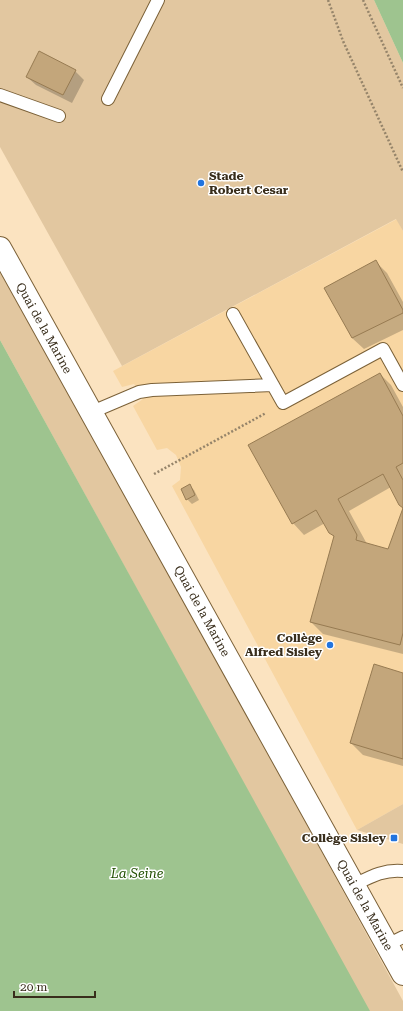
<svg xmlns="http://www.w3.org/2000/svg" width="403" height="1011" viewBox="0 0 403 1011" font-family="'Roboto Serif',serif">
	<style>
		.built { fill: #f8d6a2 }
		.green { fill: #e2c7a0 }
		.water { fill: #9ec48f }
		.shadow { fill: #0003 }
		.building { fill: #c3a67b; stroke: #977b52; fill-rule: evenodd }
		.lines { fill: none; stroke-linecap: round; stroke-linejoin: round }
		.lane-casing { stroke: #7b6138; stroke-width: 14 }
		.secondary-casing { stroke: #7b6138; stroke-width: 24 }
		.path { stroke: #95846a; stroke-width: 2.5; stroke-dasharray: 2 2; stroke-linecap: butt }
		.lane { stroke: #fff; stroke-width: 12 }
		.secondary { stroke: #fff; stroke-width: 22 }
		.poi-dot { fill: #2174df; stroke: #fff; stroke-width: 1.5 }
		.labels { text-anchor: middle; stroke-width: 3; stroke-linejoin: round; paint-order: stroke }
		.poi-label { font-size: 12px; font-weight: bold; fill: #382d1b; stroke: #fff; text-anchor: end }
		.street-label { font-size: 12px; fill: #382d1b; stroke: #fff }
		.water-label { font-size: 13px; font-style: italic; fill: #205001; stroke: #fff }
	</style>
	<rect width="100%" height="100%" fill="#fbe3c0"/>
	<path class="built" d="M397,219l6,12v573l-46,26 -185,-344 8,-6 1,-13 -5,-12 -9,-7 -10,2 -24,-44 10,-7 -4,-7 -5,-8 -12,3 -9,-16z"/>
	<path class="green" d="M0,0h374l29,63v168l-7,-12 -274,147 -122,-219z
		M0,272l237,425 166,304v10h-34l-369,-671z
		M403,804v40l-46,-14z"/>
	<path class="water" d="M374,0h29v63z
		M0,340l370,671h-370z"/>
	<path class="shadow" d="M75,71l9,9 -12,23 -36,-18 -9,-8z
		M376,262l11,11 16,29v28l-39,19 -12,-11z
		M380,374l11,11 12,22v100l-12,-20 -42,24 18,33 21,6 15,-40v144l-80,-20 -12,-12 23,-85 -4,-5 -5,-9 -21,12 -11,-12z
		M190,486l4,4 5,10 -7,4 -5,-5 -5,-9z
		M403,674v92l-40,-11 -12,-12z"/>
	<path class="building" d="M39,51l37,19 -13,25 -37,-18z
		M376,260l27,50v3l-51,25 -28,-50z
		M380,373l23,43v47l-7,4 7,13v153l-3,12 -90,-23 24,-86 -5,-3 -13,-23 -24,14 -44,-79zM383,474l16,31 4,3 -15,41 -32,-9 1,-5 -19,-36z
		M190,484l5,11 -9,5 -5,-11z
		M374,664l29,9v86l-53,-16z"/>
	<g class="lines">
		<defs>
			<path id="lane" d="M0,95l59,21
				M108,99l50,-99
				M233,314l50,89 100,-54 20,36
				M92,412l47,-20 13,-2 121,-5
				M354,885c16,-8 30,-16 49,-14
				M387,945l16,-8"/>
			<path id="secondary" d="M0,248l403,726"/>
		</defs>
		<use href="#lane" class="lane-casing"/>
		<use href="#secondary" class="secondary-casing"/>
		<path class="path" d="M328,0l15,41 60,131
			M363,0l40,88
			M154,474l112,-61"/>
		<use href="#lane" class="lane"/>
		<use href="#secondary" class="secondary"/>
	</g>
	<g class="poi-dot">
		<circle cx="201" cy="183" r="4"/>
		<circle cx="330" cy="645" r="4"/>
		<rect x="390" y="834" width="8" height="8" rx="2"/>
	</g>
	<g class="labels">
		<g class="poi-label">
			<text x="209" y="180" text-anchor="start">Stade<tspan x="209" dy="14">Robert Cesar</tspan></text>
			<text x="322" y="642">Collège<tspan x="322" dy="14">Alfred Sisley</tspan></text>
			<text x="386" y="842">Collège Sisley</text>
		</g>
		<g class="street-label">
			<text transform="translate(44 328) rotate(61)" y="4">Quai de la Marine</text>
			<text transform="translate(202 611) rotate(61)" y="4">Quai de la Marine</text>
			<text transform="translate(365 905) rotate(61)" y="4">Quai de la Marine</text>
		</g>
		<g class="water-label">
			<text x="137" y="878">La Seine</text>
		</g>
	</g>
	<path d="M14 991v6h81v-6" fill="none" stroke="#382d1b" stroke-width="2"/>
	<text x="20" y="991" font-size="12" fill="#382d1b" stroke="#ffffff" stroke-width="3" paint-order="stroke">20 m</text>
</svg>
